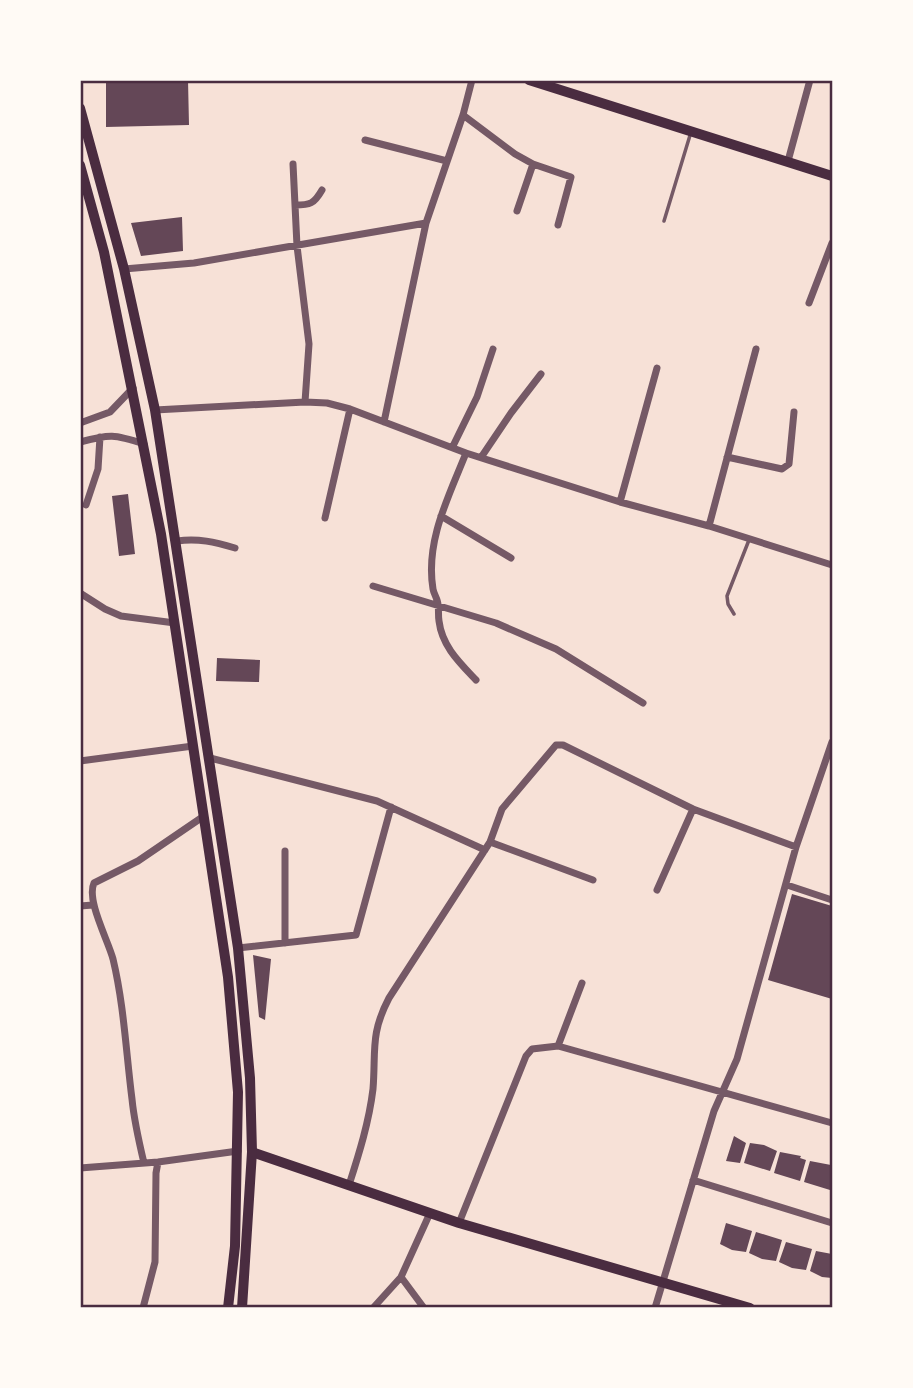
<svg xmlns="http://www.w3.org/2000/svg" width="913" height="1388" viewBox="0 0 913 1388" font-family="'Open Sans',sans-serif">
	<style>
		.building { fill: #644757 }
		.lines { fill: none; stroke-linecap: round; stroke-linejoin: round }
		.service { stroke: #755966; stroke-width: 3.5 }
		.minor { stroke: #755966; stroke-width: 7 }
		.secondary { stroke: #4a2c40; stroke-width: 10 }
		.trunk { stroke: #4a2c40; stroke-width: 10 }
		.neatline { fill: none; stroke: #4a2c40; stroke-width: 2.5 }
	</style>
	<rect width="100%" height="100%" fill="#f7e1d7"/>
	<path class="building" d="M106,80h82l1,45 -83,2z
		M182,217l1,34 -42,5 -10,-33z
		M128,494l7,60 -16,2 -7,-60z
		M217,658l43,2 -1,22 -43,-1z
		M792,894l40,12v93l-64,-19z
		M253,955l18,4 -6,61 -6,-3z
		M734,1136l12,7 -6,20 -14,-2z
		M750,1143l14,2 13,6 -7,20 -26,-8z
		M780,1152l21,4 -1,2 6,2 -6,21 -26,-8z
		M810,1161l21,4 1,17 -2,8 -26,-8z
		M726,1223l26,8 -6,21 -14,-2 -12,-6z
		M756,1232l26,8 -6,21 -14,-2 -13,-6z
		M786,1242l26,7 -6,21 -14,-2 -13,-6z
		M816,1251l16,3v24l-10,-1 -12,-6z"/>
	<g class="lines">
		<path class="service" d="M664,221l27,-89
			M734,614l-6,-10 -1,-8 22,-56"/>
		<path class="minor" d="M463,115l52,39 18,10 38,13 -13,48
			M365,140l82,21
			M788,161l22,-81
			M293,164l4,82 12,98 -4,58
			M295,205c15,0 19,-1 27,-15
			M517,211l16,-47
			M124,269l70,-6 232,-40
			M809,303l23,-60
			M155,410l150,-8 22,1 23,6 116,44 154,49 89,24 123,39
			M384,422l42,-199 37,-108 9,-35
			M80,423l30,-11 23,-24
			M80,442c30,-8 34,-8 64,2
			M453,446l24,-49 16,-48
			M466,453c-17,43 -41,88 -33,136 1,6 5,10 5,16 1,5 0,11 1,16 3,25 20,41 37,59
			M482,456l29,-43 30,-39
			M727,457l55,12 7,-5 5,-52
			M620,502l37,-134
			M86,505l12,-36 2,-32
			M441,516l70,42
			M325,518l25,-109
			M709,526l47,-177
			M177,541c21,-3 38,1 58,7
			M373,586l123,37 60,26 87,54
			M80,593l25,16 16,7 54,7
			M210,758l167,43 108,49
			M80,761l113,-15
			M490,842l103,38
			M787,885l45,15
			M657,890l36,-81
			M80,906l13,-1
			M285,943v-92
			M238,948l118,-13 35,-128
			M558,1046l24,-63
			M144,1163c-5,-21 -10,-43 -12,-64 -6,-47 -8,-94 -19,-140 -5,-19 -27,-59 -19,-76l44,-22 66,-45
			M80,1168l78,-6 80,-11
			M693,1180l139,43
			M349,1185c10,-31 20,-63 24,-96 3,-38 -3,-55 16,-91l101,-156 12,-33 54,-64h7l130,64 103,38
			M459,1223l67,-167 6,-7 26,-3 274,77
			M401,1277l23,31
			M143,1308l12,-46 1,-89 2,-11
			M373,1308l28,-31 29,-64
			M655,1308l59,-197 23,-52 59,-212 36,-105"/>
		<path class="secondary" d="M529,80l303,96
			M252,1152l207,71 291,85"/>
		<path class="trunk" d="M80,108l44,161 31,141 83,538 12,130 2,74 -10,156
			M80,165l24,87 57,282 67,443 10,115 -3,154 -7,62"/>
	</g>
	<rect width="913" height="1388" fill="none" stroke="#fffaf5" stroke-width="164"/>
	<rect x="82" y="82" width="749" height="1224" class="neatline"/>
</svg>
